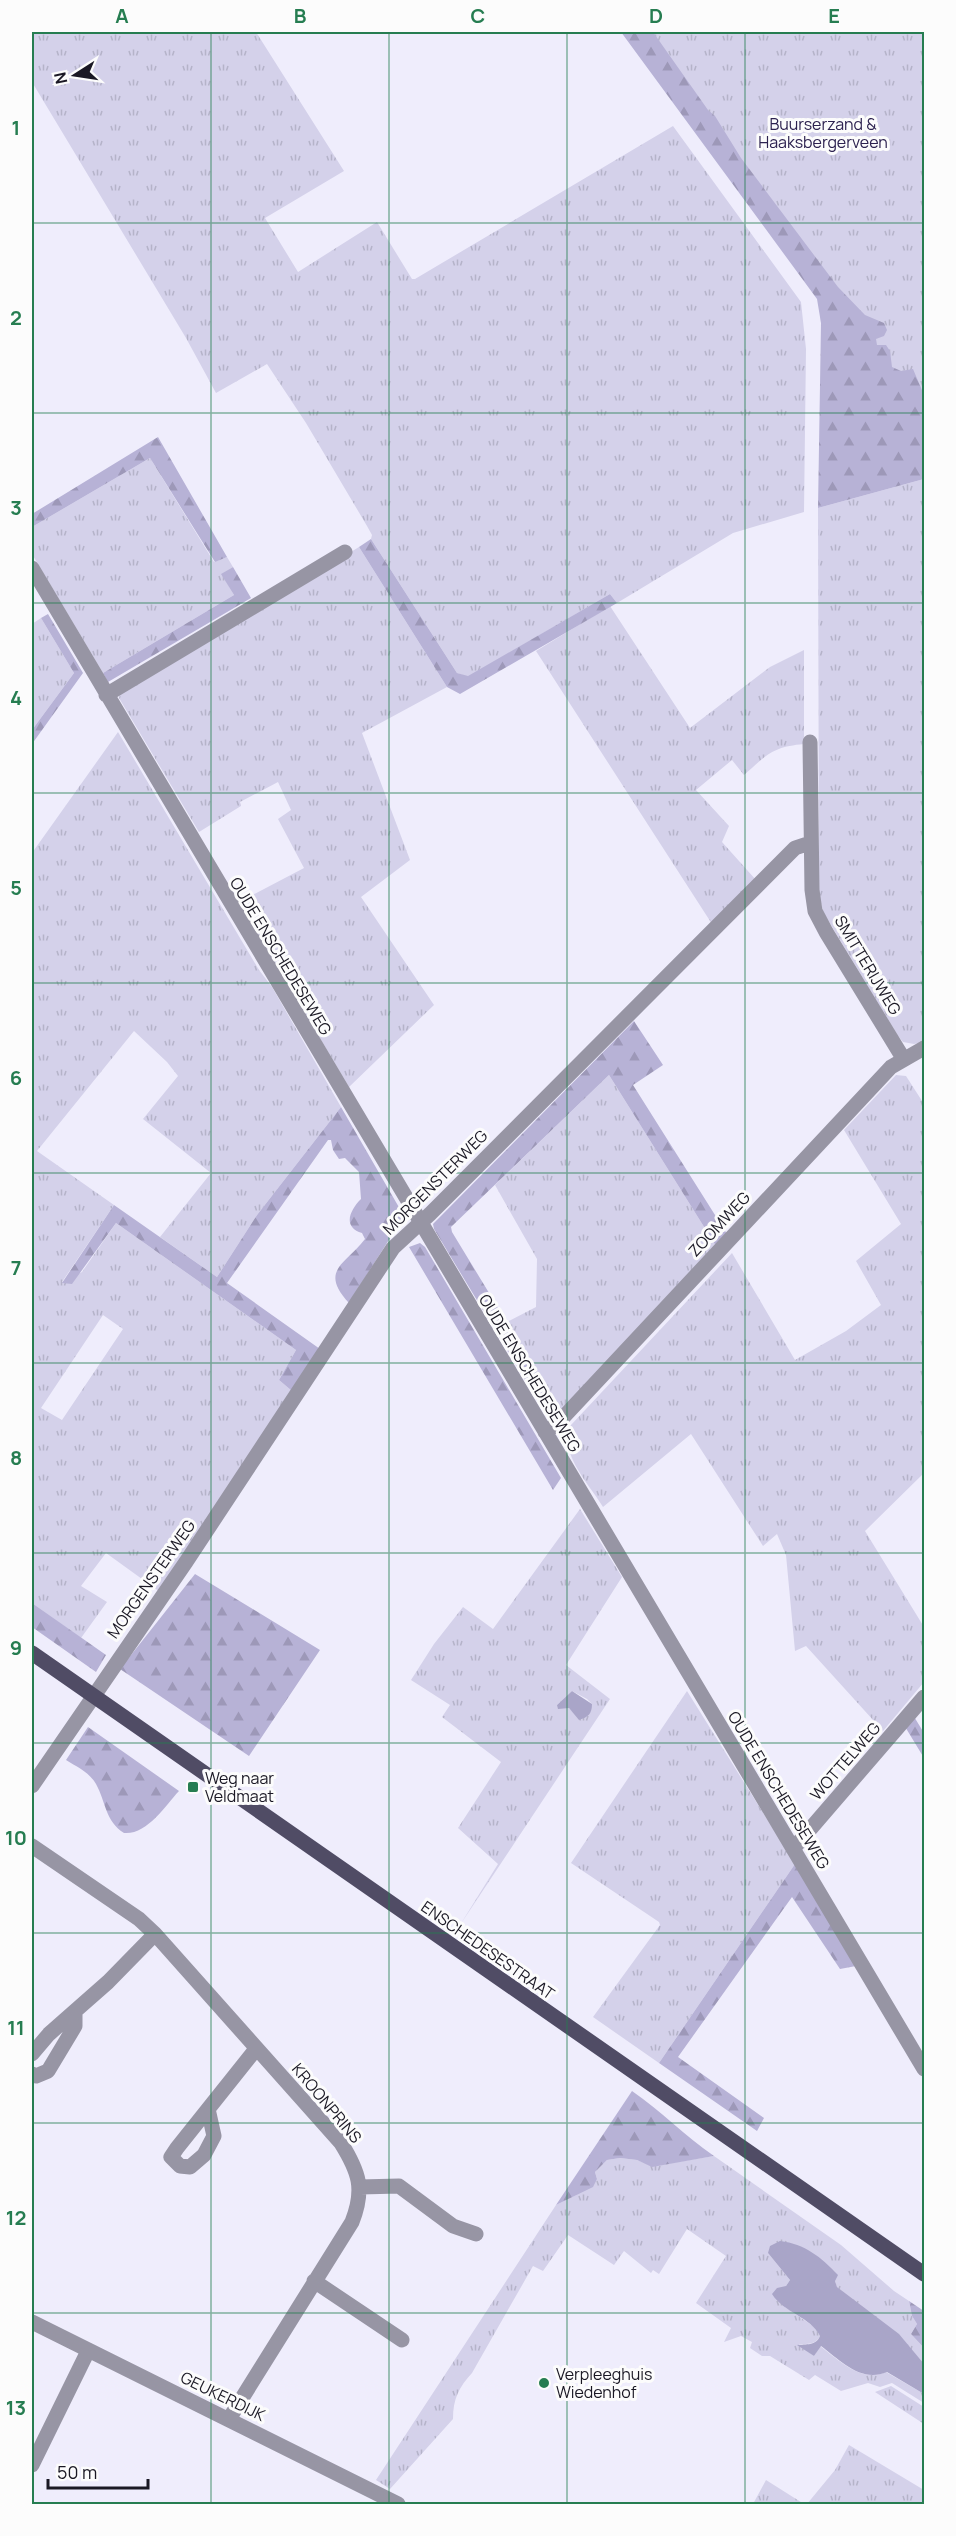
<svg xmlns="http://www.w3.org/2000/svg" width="956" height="2536" viewBox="0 0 956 2536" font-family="Manrope,sans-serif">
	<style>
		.grass { fill: url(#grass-tufts); fill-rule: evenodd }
		.forest { fill: url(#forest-firs) }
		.water { fill: #a9a5c8 }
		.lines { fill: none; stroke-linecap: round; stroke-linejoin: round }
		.minor { stroke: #9795a4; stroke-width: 15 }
		.major { stroke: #504c65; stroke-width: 15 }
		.grid { fill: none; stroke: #267d51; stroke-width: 1.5; stroke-opacity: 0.55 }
		.poi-dot { fill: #267d51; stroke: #fcfcfc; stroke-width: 2 }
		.labels { text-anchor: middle; stroke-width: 6; stroke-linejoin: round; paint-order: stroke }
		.park-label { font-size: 16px; fill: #2d2250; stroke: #fcfcfc }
		.street-label { font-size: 16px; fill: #1a1824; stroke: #fcfcfc }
		.poi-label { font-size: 16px; fill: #1a1824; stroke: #fcfcfc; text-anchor: start }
		.neatline { fill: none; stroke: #267d51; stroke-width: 2 }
		.grid-label { font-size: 20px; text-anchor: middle; font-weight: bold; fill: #267d51 }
	</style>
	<defs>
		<pattern id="grass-tufts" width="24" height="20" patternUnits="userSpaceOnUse" patternTransform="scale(1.5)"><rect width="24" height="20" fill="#d4d1ea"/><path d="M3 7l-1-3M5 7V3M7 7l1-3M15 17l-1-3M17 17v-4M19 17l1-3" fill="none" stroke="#b5b3c9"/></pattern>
		<pattern id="forest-firs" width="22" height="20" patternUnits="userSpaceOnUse" patternTransform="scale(1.5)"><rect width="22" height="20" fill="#b7b2d6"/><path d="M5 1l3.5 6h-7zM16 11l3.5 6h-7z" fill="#9d98b8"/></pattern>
	</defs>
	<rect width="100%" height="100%" fill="#efedfc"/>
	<path class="grass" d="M32,32h224l88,139 -79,47 33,54 79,-50 35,57h3l258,-153 128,176 5,47 -2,163 -71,21 -116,70 -7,-9 -142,83 -11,-4 -86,-134 1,-4 -5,-9 -61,-103 -39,-59 -51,29 -30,-55 -154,-256z
		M623,32h301v429l-103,-138 -2,-23z
		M150,458l64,104 13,-5 6,10 -11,7 12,21 -131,78 -71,-119v-27z
		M924,479v563l-10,2 -11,-2 -5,-6 -75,-124 -4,-17 -1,-387z
		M359,547l88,140 -85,46 48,127 -49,37 73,108 -85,82 -110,-185 65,-34 -26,-49 13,-9 -13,-28 -38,20 1,4 -42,26 -80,-134 1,-5z
		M610,606l80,122 80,-61 34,-17v94c-32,3 -36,10 -60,31l-12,-15 -36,30 33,36 -7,16 34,38 -44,44 -176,-273z
		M41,618l33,55 -42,57v-106z
		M118,732l141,238 13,17 69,120 -84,108 -40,62 -57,-40 51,-64 -68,-54 35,-43 -11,-14 -33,-31 -97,120 77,54 -52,77 20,-10 34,-49 180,127 -17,30 13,11 -132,201 -54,-39 -25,33 26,16 -26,36 -49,-35v-750zM103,1315l20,14 -61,91 -21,-12z
		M609,1075l107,171 -154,167 -55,-91 29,-15 1,-48 -42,-74z
		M896,1075l10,1 18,28v369l-59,58 59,96v55l-41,49 -77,-85 -11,5 -9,-96 -9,-21 -14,12 -72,-112 -88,73c-14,-23 -46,-56 -32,-82l161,-172 63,107 51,-29 35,-26 -25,-44 45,-37 -57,-94z
		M580,1509l42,68 -56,88 44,34 -150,226 38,-61 -40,-36 43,-66 -59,-45 8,-12 -39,-25 23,-36 29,-37 30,22zM572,1691l15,8 5,5 -18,9 -5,-5 -12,-3z
		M687,1691l108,173 -136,199 -66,-46 67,-92 -1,-3 -88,-59z
		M714,2156l127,89 53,46 15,10 3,15 5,8 -6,10 13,14v16l-87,-77 -2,-6 -67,-28 22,27 -4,6 -1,21 31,21 4,8c-4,9 -13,8 -22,8l16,12 6,-10c20,15 41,37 66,26l38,22v9l-32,-20 -12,4 -12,-4 -27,8 -26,-16 -6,5 -39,-24h-8l-12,-8 2,-6 -11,-6 -17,6 7,-14 -35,-25 30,-47 -39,-27 -28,45 -6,-4 -2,3 -27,-22 -10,14 -46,-30 -25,36 -10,-5 -61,107c-13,14 -19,26 -19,46l-63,70 -14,-9 180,-275 20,-10 21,-16 -2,-7 12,-12 13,-2 17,2 15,6z
		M891,2386l33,21v17l-49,-32z
		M849,2445l75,45v14h-117l28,-34z
		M766,2480l38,24h-51z"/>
	<path class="forest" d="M621,32h32l55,78 7,6 26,42 97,129 27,28 19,8 3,7 -3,6 -8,3 1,6h9l4,6 2,16 9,4 12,-2 11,26v84l-106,29 3,-185 -4,-24z
		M158,437l69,120 -12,5 -65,-104 -118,69v-13z
		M371,539l86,134 11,3 142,-82 7,9 -157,91 -13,-7 -88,-140z
		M233,567l18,31 -143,84 -5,-9 131,-78 -13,-21z
		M48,614l35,59 -51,71v-14l42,-57 -33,-55z
		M634,1021l29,44 -30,20 94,149 -11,12 -107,-171 -158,152 1,5 110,181 -10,7 -4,-2 -114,-189 -1,-5z
		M341,1107l63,109 -55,87c-30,-33 -4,-38 16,-64l-3,-6c-20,-6 -12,-23 -1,-34l-2,-27 -14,-14 -6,1 -6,-9 -2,-10h-3l-101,143 93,66 -28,42 -13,-11 17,-30 -180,-127 -44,61 -10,-1 52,-78 103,72 40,-62z
		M420,1243l5,4 136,231 -8,12 -144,-243z
		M195,1574l125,76 -71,106 -129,-87z
		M32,1603l74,52 -10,17 -64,-45z
		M913,1715l11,18v25l-20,-33z
		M88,1727l91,64c-14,15 -32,44 -55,42 -19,-12 -18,-31 -28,-49 -7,-12 -19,-17 -30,-24z
		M795,1864l61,102 -16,3 -48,-72 -114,160 86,61 -7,13 -98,-68z
		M632,2091c29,20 53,45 82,65l-62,11 -15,-7 -17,-2 -13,2 -12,12 2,7 -4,8 -37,18z
		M909,2301l15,10v37l-13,-14 6,-10 -5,-8z"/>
	<path class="water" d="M572,1691l20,13c0,10 -4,13 -13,16l-10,-12 -11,1 -1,-4z
		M780,2241c25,3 41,16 58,34l-3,6 2,6 62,47 25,30v30l-37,-22c-26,11 -46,-11 -66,-26l-7,10 -17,-11c9,-1 19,1 23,-9 -9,-19 -36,-23 -48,-42l5,-6 9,-2 4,-6 -22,-27 2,-7z"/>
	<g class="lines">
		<path class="minor" d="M32,568l892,1501
			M106,695l239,-143
			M810,742l2,148 3,21 11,21 77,126
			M545,1432l13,-9 333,-356 33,-19
			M32,1786l154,-224 207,-314 37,-34 365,-366 15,-5
			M32,1846l107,73 16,15 186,209c18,29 24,46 11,79l-123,197
			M793,1849l131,-152
			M32,2054l17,-20 59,-52 47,-48
			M32,2074l4,2 12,-5 27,-45v-13
			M208,2109l6,27 -10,19 -14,12 -10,-1 -9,-9 6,-9 79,-99
			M360,2187l39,-1 54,40 23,8
			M314,2281l88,59
			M32,2322l366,182
			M32,2465l56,-114"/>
		<path class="major" d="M32,1653l892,621"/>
	</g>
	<path class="grid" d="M211,32v2472M389,32v2472M567,32v2472M745,32v2472M32,223h892M32,413h892M32,603h892M32,793h892M32,983h892M32,1173h892M32,1363h892M32,1553h892M32,1743h892M32,1933h892M32,2123h892M32,2313h892"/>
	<g class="poi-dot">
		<rect x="187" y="1781" width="12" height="12" rx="3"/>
		<circle cx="544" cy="2383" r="6"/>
	</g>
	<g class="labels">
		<g class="park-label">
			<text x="823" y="130">Buurserzand &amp;<tspan x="823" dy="18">Haaksbergerveen</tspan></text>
		</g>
		<g class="street-label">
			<text transform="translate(281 956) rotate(59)" y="6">OUDE ENSCHEDESEWEG</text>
			<text transform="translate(868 965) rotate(59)" y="6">SMITTERIJWEG</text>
			<text transform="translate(435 1182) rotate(-45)" y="6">MORGENSTERWEG</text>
			<text transform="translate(719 1224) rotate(-47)" y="6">ZOOMWEG</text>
			<text transform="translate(530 1373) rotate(59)" y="6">OUDE ENSCHEDESEWEG</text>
			<text transform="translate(151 1579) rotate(-55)" y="6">MORGENSTERWEG</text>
			<text transform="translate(845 1761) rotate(-49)" y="6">WOTTELWEG</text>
			<text transform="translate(779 1790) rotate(59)" y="6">OUDE ENSCHEDESEWEG</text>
			<text transform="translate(488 1950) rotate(35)" y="6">ENSCHEDESESTRAAT</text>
			<text transform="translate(327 2103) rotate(50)" y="6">KROONPRINS</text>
			<text transform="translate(223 2396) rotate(26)" y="6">GEUKERDIJK</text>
		</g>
		<g class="poi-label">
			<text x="205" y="1784">Weg naar<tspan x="205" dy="18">Veldmaat</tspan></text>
			<text x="556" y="2380">Verpleeghuis<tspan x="556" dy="18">Wiedenhof</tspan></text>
		</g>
	</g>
	<rect width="956" height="2536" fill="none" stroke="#fcfcfc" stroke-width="66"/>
	<g transform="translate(75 75) rotate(258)" stroke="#fcfcfc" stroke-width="4.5" paint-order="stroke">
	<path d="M0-4.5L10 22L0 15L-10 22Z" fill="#1a1824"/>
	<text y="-9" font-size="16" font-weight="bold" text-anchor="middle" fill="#1a1824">N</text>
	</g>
	<path d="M48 2479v9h100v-9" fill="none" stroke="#1a1824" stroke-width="3"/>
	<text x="57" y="2479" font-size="18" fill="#1a1824" stroke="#fcfcfc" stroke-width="4.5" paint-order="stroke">50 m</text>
	<rect x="33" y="33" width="890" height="2470" class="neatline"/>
	<g class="grid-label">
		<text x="122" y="23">A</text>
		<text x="300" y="23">B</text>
		<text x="478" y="23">C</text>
		<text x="656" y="23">D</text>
		<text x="834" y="23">E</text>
		<text x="16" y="135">1</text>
		<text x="16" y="325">2</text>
		<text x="16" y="515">3</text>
		<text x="16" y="705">4</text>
		<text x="16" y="895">5</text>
		<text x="16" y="1085">6</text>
		<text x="16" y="1275">7</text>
		<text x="16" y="1465">8</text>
		<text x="16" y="1655">9</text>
		<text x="16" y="1845">10</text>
		<text x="16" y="2035">11</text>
		<text x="16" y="2225">12</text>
		<text x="16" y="2415">13</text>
	</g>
</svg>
